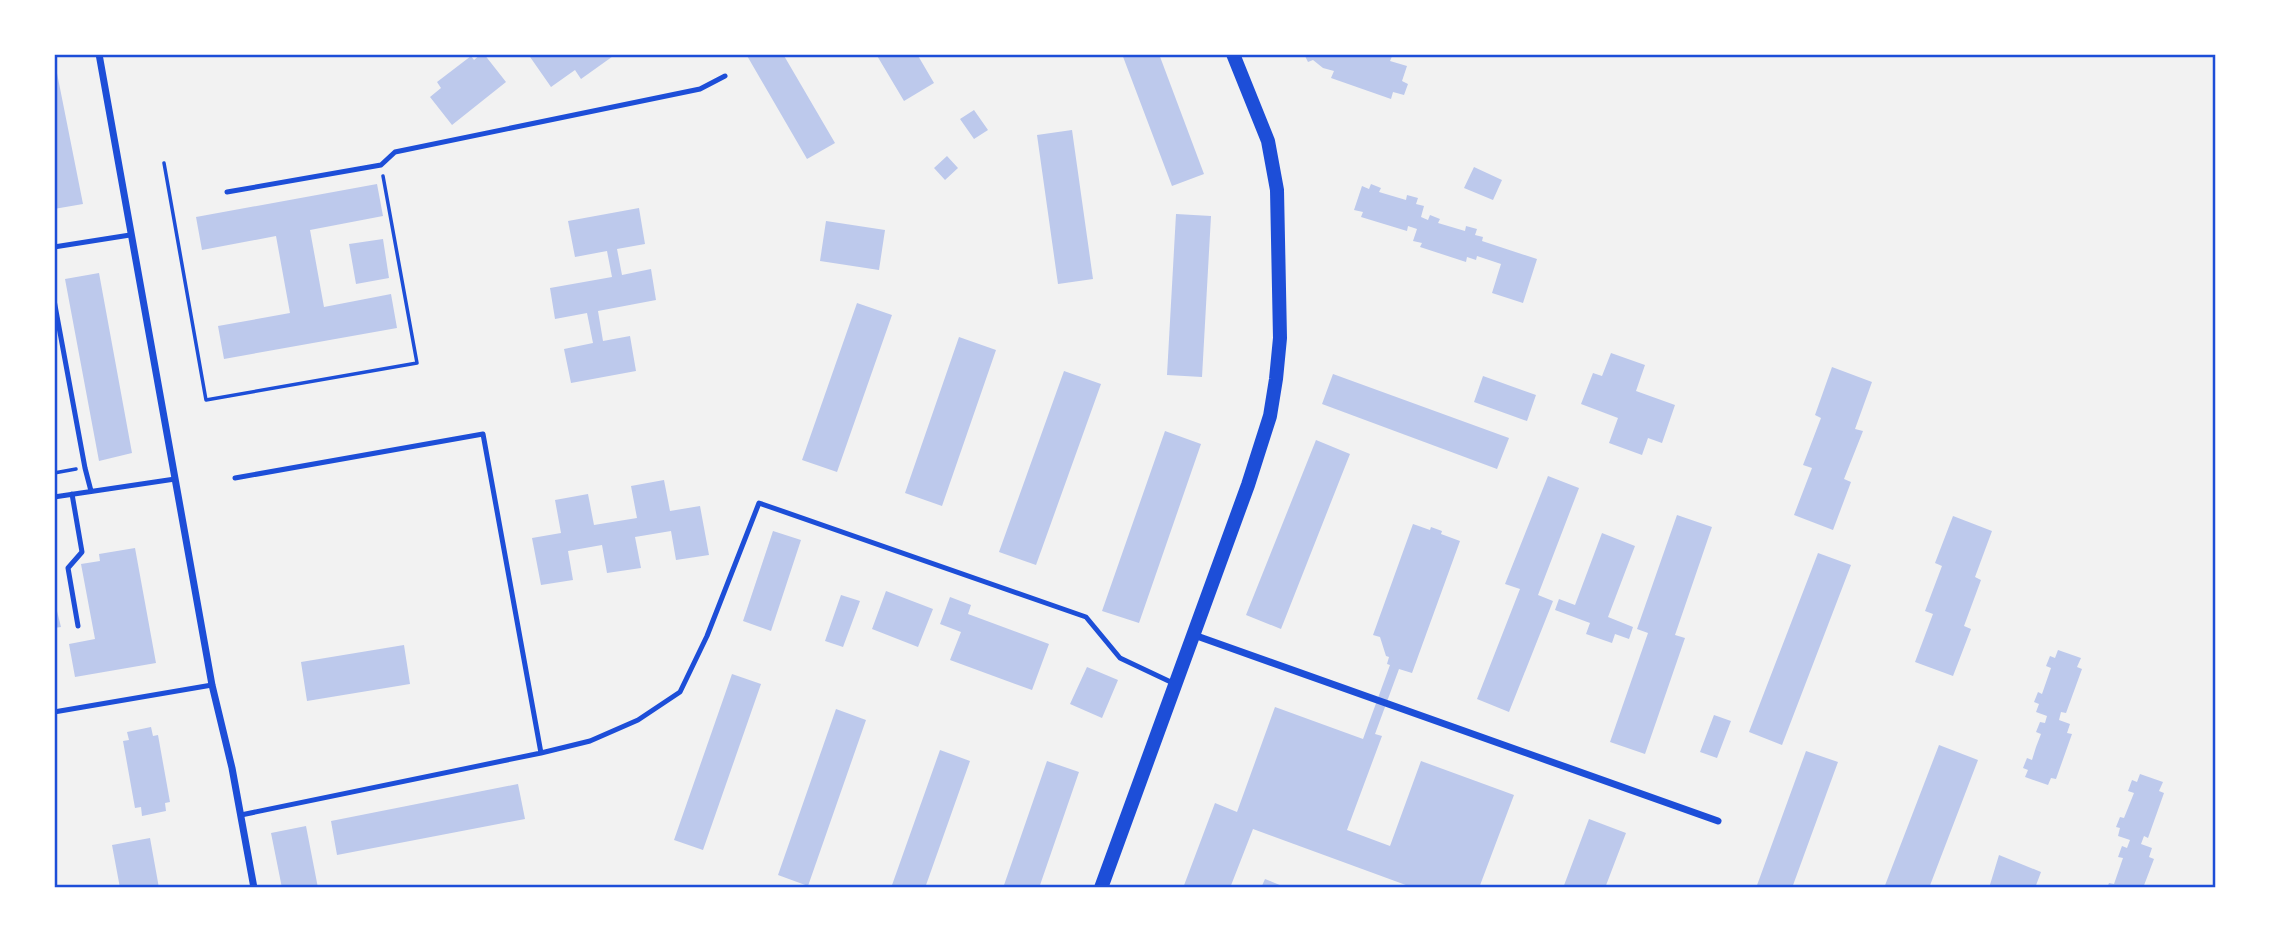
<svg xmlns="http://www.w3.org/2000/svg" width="2270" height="942" viewBox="0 0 2270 942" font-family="Raleway,sans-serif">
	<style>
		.building { fill: #bdc9ec }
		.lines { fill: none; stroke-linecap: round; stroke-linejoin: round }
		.path { stroke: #1d4ed8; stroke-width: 3.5 }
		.service { stroke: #1d4ed8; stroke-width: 5 }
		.minor { stroke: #1d4ed8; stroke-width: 7 }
		.secondary { stroke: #1d4ed8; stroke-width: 14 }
		.neatline { fill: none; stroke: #1d4ed8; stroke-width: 2.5 }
	</style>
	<rect width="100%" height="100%" fill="#f2f2f2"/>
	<path class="building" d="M481,54h3l22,28 -54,43 -22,-28 11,-9 -4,-6 34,-26 3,4z
		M528,54h88l-35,25 -6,-9 -24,17z
		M746,54h37l52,89 -28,16z
		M876,54h41l17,29 -30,18z
		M1122,54h37l45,120 -32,12z
		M1304,54h89l-3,7 17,5 -5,15 6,3 -4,11 -11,-3 -2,7 -60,-21 3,-7 -11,-3 -10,-8 -5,2z
		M54,58l29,146 -29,5z
		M974,110l14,20 -14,9 -14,-20z
		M1072,130l21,149 -35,5 -21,-149z
		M947,156l11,12 -13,12 -11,-12z
		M1474,167l28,13 -9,20 -29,-12z
		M377,184l6,32 -73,14 14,77 67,-13 6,34 -173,31 -6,-33 72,-13 -14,-77 -74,14 -6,-33z
		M1371,184l10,4 -2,4 27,8 1,-5 11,3 -2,6 8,2 -3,11 7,3 2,-5 10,4 -2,4 27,8 1,-5 11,3 -2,6 8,2 -1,4 55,18 -14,44 -31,-10 9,-29 -24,-8 -1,4 -9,-3 -1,5 -46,-15 2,-4 -9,-2 4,-12 -9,-3 -1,5 -46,-14 2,-5 -9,-2 8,-24 7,3z
		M639,208l6,36 -28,5 5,26 29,-6 5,31 -58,11 5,30 27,-5 6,35 -65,12 -7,-34 29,-6 -6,-30 -32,6 -5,-31 62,-11 -5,-26 -32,6 -7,-36z
		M1176,214l35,2 -9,161 -35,-2z
		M826,221l59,9 -6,40 -59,-9z
		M383,239l6,39 -33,6 -7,-40z
		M99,273l33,180 -33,8 -34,-182z
		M857,303l35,12 -55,157 -35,-12z
		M959,337l37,13 -54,156 -37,-13z
		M1611,353l34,12 -9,26 39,14 -13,38 -14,-5 -6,17 -33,-12 9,-25 -37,-14 12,-31 9,3z
		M1832,367l40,15 -17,47 8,2 -19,48 7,3 -18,48 -39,-15 18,-47 -9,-3 18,-47 -6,-3z
		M1064,371l37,13 -65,181 -37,-13z
		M1333,374l176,64 -12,31 -175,-65z
		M1483,376l53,19 -9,26 -53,-19z
		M1165,431l36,13 -62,179 -37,-12z
		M1316,440l34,14 -69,175 -35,-14z
		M1548,476l31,12 -41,107 15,6 -44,111 -32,-13 43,-110 -15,-5z
		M664,480l6,31 30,-5 9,49 -33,5 -5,-29 -36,6 6,31 -34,5 -5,-28 -34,6 5,29 -32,5 -9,-47 29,-5 -6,-33 33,-6 6,31 43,-7 -6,-32z
		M1677,515l35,12 -37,108 10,3 -40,116 -35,-12 38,-109 -11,-4z
		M1953,516l39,15 -17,46 6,3 -17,46 7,3 -18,47 -38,-14 18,-48 -8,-3 17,-45 -7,-3z
		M1413,524l17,6 1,-3 11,4 -1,3 19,7 -48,132 -13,-4 -24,65 7,2 -35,94 43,16 31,-85 93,34 -35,93h-65l-161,-59 -23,59h-47l32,-85 22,9 38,-105 88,32 27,-74 -3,-1 2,-7 -3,-1 -6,-19 -7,-2z
		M773,531l28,9 -30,91 -28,-10z
		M1602,533l33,13 -27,71 25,10 -4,12 -14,-5 -3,9 -26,-9 4,-11 -35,-13 4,-11 16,6z
		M135,548l21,115 -81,14 -6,-33 26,-5 -14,-75 19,-3 -1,-7z
		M1818,553l33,12 -69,180 -33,-13z
		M886,591l47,18 -15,38 -46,-18z
		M841,595l19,6 -17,46 -18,-6z
		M950,597l21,8 -3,9 81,30 -17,46 -82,-30 11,-28 -21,-8z
		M54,599l7,28 -7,1z
		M404,645l6,39 -103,17 -6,-39z
		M2058,650l23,8 -4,9 5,2 -16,44 -5,-1 -2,8 11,4 -3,9 5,1 -16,45 -5,-1 -3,7 -23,-8 3,-7 -5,-2 4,-10 5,2 4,-13 5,-13 -5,-2 4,-10 5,1 2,-7 -11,-4 3,-8 -5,-2 4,-10 4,2 9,-26 -5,-2 4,-10 5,2z
		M1087,667l31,13 -16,38 -32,-14z
		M732,674l29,10 -58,166 -29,-10z
		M836,709l30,11 -58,166 -30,-11z
		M1714,715l17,6 -14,37 -17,-6z
		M151,727l2,9 5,-1 12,67 -5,1 1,8 -24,5 -1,-9 -6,1 -12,-67 6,-1 -2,-8z
		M1939,745l39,15 -49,128h-45z
		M940,750l30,11 -45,127h-34z
		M1806,751l32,11 -46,126h-36z
		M1047,761l32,11 -40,116h-36z
		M2140,774l23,8 -4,9 5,2 -16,45 -4,-2 -3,8 11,4 -3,9 5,2 -11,29h-36l2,-5 5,1 9,-26 -5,-1 4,-11 5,2 3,-8 -12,-4 2,-8 -4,-1 4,-10 4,1 10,-25 -6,-2 4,-11 5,2z
		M518,784l7,35 -188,36 -6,-34z
		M1589,819l37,14 -21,55h-42z
		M306,826l12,62h-36l-11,-55z
		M150,838l9,50h-39l-8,-43z
		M1999,855l42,17 -6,16h-46z
		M1265,879l22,9h-26z"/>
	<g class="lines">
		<path class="path" d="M164,163l42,237 211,-37 -34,-187
			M54,473l22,-4"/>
		<path class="service" d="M227,192l154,-27 14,-13 305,-63 25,-13
			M54,247l76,-12
			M54,300l31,168 6,23
			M235,478l248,-44 58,319
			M72,494l10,58 -14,16 10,58
			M54,497l121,-18
			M54,712l158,-27
			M241,815l300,-62 49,-12 48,-21 42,-28 27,-56 52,-133 327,114 34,41 55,26"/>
		<path class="minor" d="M99,54l113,631 20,83 22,120
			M1194,635l524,186"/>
		<path class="secondary" d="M1101,888l147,-403 22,-69 6,-37 4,-41 -3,-148 -9,-49 -35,-87"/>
	</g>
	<rect width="2270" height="942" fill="none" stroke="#ffffff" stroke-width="112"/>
	<rect x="56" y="56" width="2158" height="830" class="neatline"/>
</svg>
